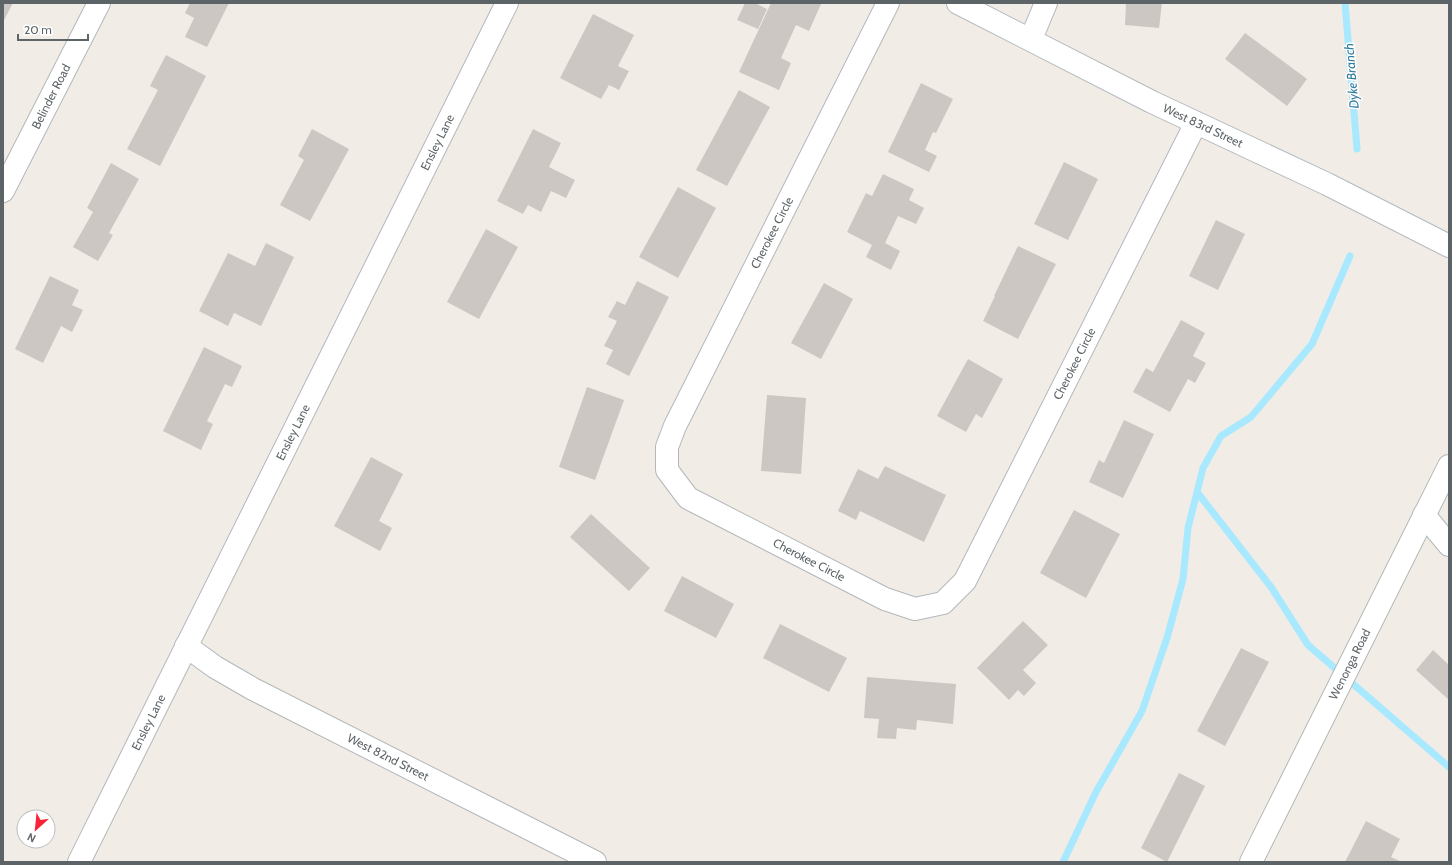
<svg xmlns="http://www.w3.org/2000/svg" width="1452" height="865" viewBox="0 0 1452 865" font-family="Cabin,sans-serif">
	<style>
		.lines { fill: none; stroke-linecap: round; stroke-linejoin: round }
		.stream { stroke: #a8e9ff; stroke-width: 7 }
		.building { fill: #ccc7c2 }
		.street-casing { stroke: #b3b8bb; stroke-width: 24 }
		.secondary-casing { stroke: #b4babf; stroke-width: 24 }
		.street { stroke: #fff; stroke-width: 22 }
		.secondary { stroke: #fff; stroke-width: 22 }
		.labels { text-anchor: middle; stroke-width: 3; stroke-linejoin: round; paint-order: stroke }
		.street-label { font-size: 12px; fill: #5d6468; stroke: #fff }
		.water-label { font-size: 13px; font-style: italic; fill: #327ca0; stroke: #fff }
	</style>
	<rect width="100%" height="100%" fill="#f1ece6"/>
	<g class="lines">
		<path class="stream" d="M1345,3l12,146
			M1350,256l-38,88 -61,73 -30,19 -18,32 -6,24 74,95 37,58 141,122
			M1063,862l33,-70 46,-81 25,-73 16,-59 5,-51 9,-36"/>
	</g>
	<path class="building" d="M3,3h10l-10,19z
		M190,3h39l-22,44 -22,-10 9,-19 -9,-5z
		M745,3h10l12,6 -9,20 -21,-9z
		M771,3l50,1 -12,27 -13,-6 -15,33 10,5 -12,27 -40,-18z
		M1126,3h36l-3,25 -34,-3z
		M593,14l41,21 -16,31 11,5 -10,19 -10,-5 -8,14 -41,-21z
		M1245,33l62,46 -20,27 -62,-47z
		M166,55l40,21 -46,90 -33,-17 31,-59 -8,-4z
		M921,83l32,16 -17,34 -3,-1 -8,18 12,6 -8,16 -41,-20z
		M739,90l31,17 -43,79 -31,-16z
		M312,129l37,20 -39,72 -30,-16 24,-45 -6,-4z
		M533,129l28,14 -12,24 26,13 -9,18 -15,-7 -10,21 -13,-7 -5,9 -26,-13z
		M1064,162l34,17 -30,61 -34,-16z
		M111,163l28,16 -30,54 4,2 -15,26 -25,-14 20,-35 -6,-4z
		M883,174l31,15 -5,11 15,8 -8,16 -18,-8 -13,27 15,8 -9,19 -25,-13 6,-12 -25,-13 19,-39 6,3z
		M678,187l38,21 -38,70 -39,-21z
		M1216,220l29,14 -27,56 -29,-14z
		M486,229l32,18 -39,72 -32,-17z
		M266,243l28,14 -33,69 -27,-13 -6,13 -29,-15 29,-58 27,13z
		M1018,246l38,18 -38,75 -35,-18 12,-25h-1z
		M50,276l29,14 -7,15 11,5 -11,22 -11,-6 -18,37 -28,-14z
		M637,281l32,16 -40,79 -23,-12 7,-14 -9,-4 13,-25 -9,-4 9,-16 8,4z
		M824,283l29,16 -32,60 -30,-16z
		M1181,320l24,13 -12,23 13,7 -11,20 -7,-4 -18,33 -37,-20 13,-24 7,4z
		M204,347l38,19 -10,21 -7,-3 -18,37 6,3 -12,26 -38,-19z
		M968,359l35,20 -21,39 -6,-4 -10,18 -29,-16z
		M587,387l37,13 -29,80 -36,-13z
		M767,395l39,3 -5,76 -40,-3z
		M1124,420l30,14 -31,64 -34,-16 10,-22 5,3z
		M371,457l32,17 -24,47 13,7 -12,23 -46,-25z
		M885,466l61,29 -22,47 -64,-31 -4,9 -18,-9 20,-42 20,10z
		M1074,510l46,24 -34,64 -46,-25z
		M591,514l59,54 -21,23 -59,-54z
		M682,576l52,28 -18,34 -52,-27z
		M1023,621l25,24 -25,25 13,13 -12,13 -6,-6 -9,10 -32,-32z
		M780,624l67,34 -18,34 -66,-34z
		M1241,648l28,14 -44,84 -28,-15z
		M1433,650l16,15v35l-33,-30z
		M867,677l89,7 -3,40 -36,-4 -1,10 -19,-2 -1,11 -19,-1 2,-19 -15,-1z
		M1179,773l26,13 -38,76 -26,-14z
		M1366,821l34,18 -9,18 11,5h-57z"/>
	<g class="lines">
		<defs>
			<g id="street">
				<path id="s1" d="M888,3l-213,423 -8,21v23l21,28 197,101 30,10 28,-6 22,-22 231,-458"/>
				<path d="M1031,39l15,-36"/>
				<path id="s2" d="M3,191l96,-188"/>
				<path d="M1424,515l25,30"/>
				<path id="s3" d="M186,646l29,21 38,22 342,173"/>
				<path id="s4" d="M79,862l428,-859"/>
				<path id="s5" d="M1251,862l198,-396"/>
			</g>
			<g id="secondary">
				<path id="s6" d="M958,3l194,99 175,82 122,62"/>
			</g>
		</defs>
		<use href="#street" class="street-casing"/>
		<use href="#secondary" class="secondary-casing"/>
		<use href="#street" class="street"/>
		<use href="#secondary" class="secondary"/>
	</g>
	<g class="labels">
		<g class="street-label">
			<text dy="4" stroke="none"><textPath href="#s2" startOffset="106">Belinder Road</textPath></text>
			<text dy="4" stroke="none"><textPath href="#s6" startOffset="274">West 83rd Street</textPath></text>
			<text dy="4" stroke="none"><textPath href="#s4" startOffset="804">Ensley Lane</textPath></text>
			<text transform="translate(772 233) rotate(-63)" y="4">Cherokee Circle</text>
			<text dy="4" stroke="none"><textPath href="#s1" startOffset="1110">Cherokee Circle</textPath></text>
			<text dy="4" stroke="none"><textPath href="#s4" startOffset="480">Ensley Lane</textPath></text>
			<text dy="4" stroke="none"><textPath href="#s1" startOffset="690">Cherokee Circle</textPath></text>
			<text dy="4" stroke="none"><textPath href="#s5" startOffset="221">Wenonga Road</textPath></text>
			<text dy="4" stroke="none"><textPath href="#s4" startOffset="156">Ensley Lane</textPath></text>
			<text dy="4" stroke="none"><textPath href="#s3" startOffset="231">West 82nd Street</textPath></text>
		</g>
		<g class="water-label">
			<text transform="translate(1351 76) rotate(-95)" y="5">Dyke Branch</text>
		</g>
	</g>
	<rect width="1452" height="865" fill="none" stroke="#5d6468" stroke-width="8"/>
	<g transform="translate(36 829) rotate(207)"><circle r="19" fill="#ffffff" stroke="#bec1c3"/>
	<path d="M0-3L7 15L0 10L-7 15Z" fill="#fa2239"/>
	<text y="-6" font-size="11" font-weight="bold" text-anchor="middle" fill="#5d6468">N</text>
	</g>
	<path d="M18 34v6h70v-6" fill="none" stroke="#5d6468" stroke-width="2"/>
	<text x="24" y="34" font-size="12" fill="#5d6468" stroke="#ffffff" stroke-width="3" paint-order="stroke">20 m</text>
</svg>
